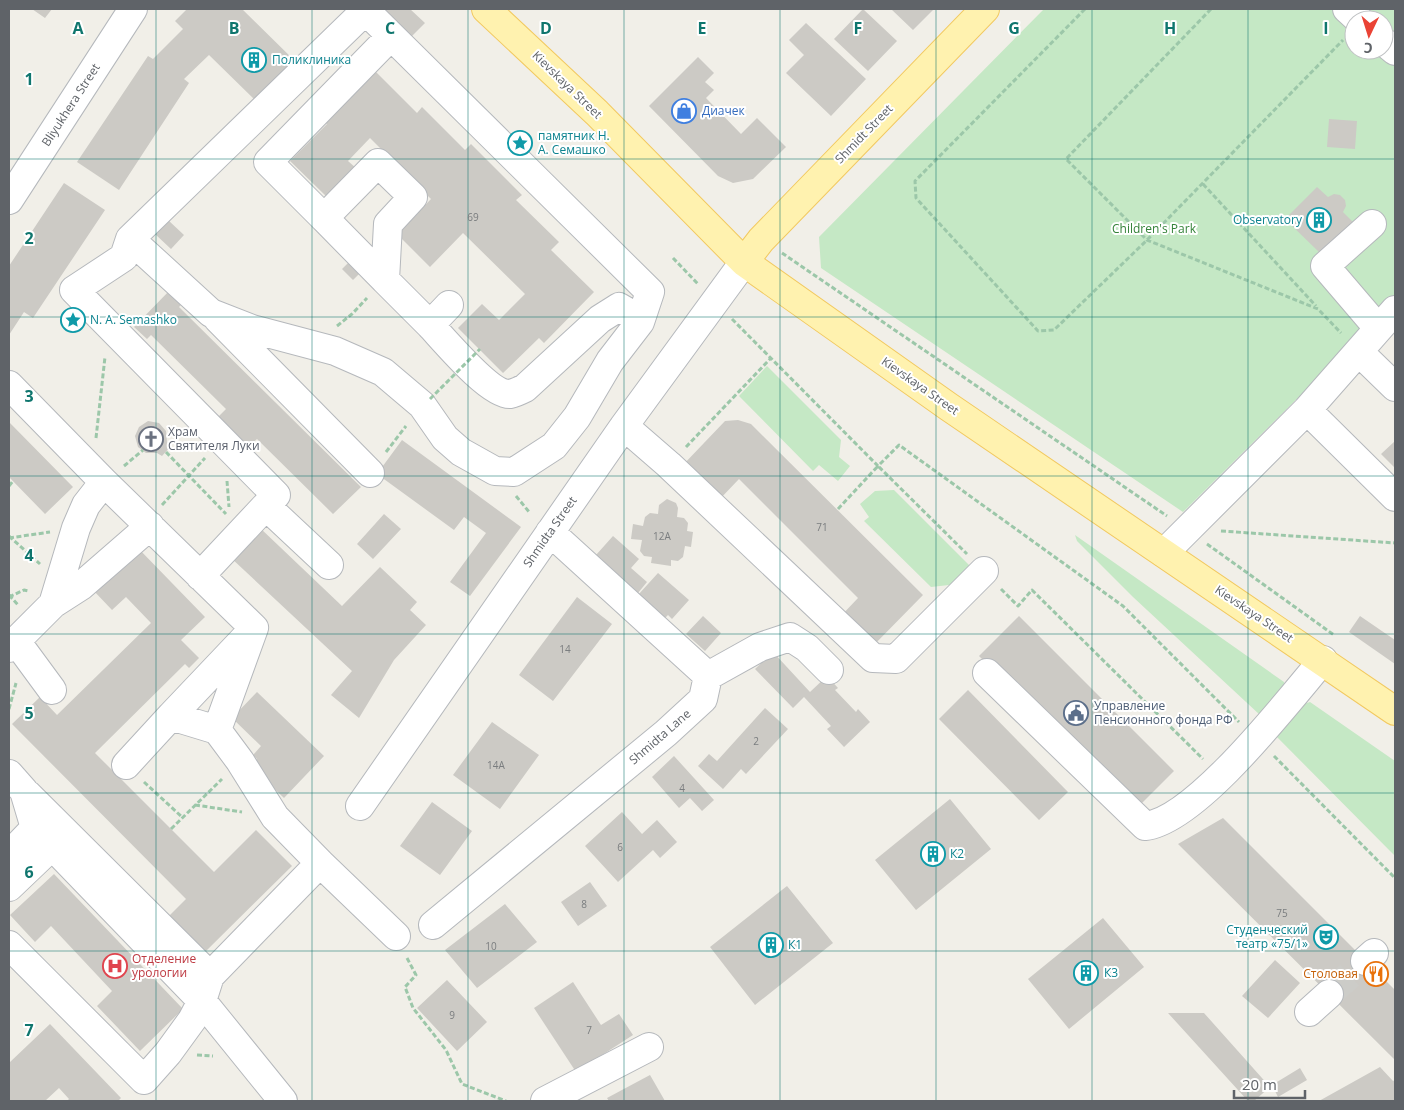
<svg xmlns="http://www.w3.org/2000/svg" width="1404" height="1110" viewBox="0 0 1404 1110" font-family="'Open Sans',sans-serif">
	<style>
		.green { fill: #c5e8c5; fill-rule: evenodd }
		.building { fill: #cccac5 }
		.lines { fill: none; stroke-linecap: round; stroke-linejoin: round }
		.minor-tunnel { stroke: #ccccc8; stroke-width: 28; stroke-dasharray: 28 14; stroke-linecap: butt }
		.minor-casing { stroke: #b5b8bc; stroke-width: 30 }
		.major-casing { stroke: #f2c960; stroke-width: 30 }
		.path { stroke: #9cc7a9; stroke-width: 3; stroke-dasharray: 5 2.5; stroke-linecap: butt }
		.minor { stroke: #fff; stroke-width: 28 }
		.major { stroke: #fff2af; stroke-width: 28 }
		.path-bridge { stroke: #9cc7a9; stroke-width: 3; stroke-dasharray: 5 2.5; stroke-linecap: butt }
		.grid { fill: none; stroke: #0f766e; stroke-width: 1; stroke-opacity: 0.55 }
		.labels { text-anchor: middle; stroke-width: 4; stroke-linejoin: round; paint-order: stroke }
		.number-label { font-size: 10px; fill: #7a7d7f }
		.culture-label { font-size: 12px; fill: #0d838f; stroke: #fff; text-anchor: start }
		.street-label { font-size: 12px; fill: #5f6368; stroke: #fff }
		.shop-label { font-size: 12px; fill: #366cbe; stroke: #fff; text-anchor: start }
		.park-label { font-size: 12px; fill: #348238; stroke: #fff }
		.worship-label { font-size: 12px; fill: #5b616d; stroke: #fff; text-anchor: start }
		.service-label { font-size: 12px; fill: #4e5e75; stroke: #fff; text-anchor: start }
		.health-label { font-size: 12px; fill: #be3a42; stroke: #fff; text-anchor: start }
		.food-label { font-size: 12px; fill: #c56008; stroke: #fff; text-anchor: end }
		.grid-label { font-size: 16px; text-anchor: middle; font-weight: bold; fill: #0f766e; stroke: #fff; stroke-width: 4; stroke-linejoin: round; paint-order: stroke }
	</style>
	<rect width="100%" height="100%" fill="#f1efe8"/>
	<path class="green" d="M1044,9h351v289l-57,60 -155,154 -362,-244 -2,-31zM1354,20h30v30h-30z
		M767,366l74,74 -2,17 11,9 -12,15 -19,-16 -6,6 -74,-75z
		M894,490l79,79 -15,15 -27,3 -67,-66 5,-4 -9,-13 15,-13z
		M1075,535l209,147 2,9 -26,24 -127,-118 -56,-56z
		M1310,702l85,59v95l-122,-123 24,-27z"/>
	<path class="building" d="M32,9h20l-7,9z
		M187,9h55l57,56 -39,40 -51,-50 -25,24 5,4 -70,107 -42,-28 71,-106 5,3 30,-30 -8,-8z
		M383,9h27l15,14 -21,21z
		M863,9l34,32 -29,30 -34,-32z
		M891,9h43l-21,21z
		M806,23l60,56 -35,37 -45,-43 18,-18 -15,-15z
		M698,57l16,16 -9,9 9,8 -8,8 35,36 16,-16 29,29 -33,32 -20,4 -15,-7 -69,-70z
		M373,69l44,44 5,-6 43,43 6,-6 51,51 -6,5 43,42 -8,8 43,42 -50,51 -5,-5 -36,35 -45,-45 24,-24 17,16 26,-26 -62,-61 -33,34 -33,-33 34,-35 -61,-61 -22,23 9,8 -29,29 -38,-37 37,-37 -5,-4z
		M1329,119l28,2 -2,28 -28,-2z
		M64,183l41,27 -72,108 -9,-6 -15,23v-69z
		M1317,187l11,10 6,-3 6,1 5,5 1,6 -3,6 10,10 -32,32 -36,-35z
		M168,220l16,15 -13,14 -16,-15z
		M353,258l11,11 -11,11 -11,-11z
		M170,290l13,13 -4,4 182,180 -28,27 -76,-75 -12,11 -30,-30 11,-11 -75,-74 -4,4 -13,-12z
		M738,420l13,4 172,171 -53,54 -31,-31 19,-20 -119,-119 -21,22 -36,-35 43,-45z
		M148,421l11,2 7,8 1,11 4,4 -9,10 -5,-3h-11l-8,-6 -3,-11 4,-9z
		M9,422l64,65 -28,27 -36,-37z
		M402,440l119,87 -51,69 -20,-14 36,-49 -22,-16 -10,13 -77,-56z
		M1395,441v27l-14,-14z
		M667,499l9,4 2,5 -1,9 7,1 4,5 -1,8 6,1 -2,15 -6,-1 -2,11 -5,4 -7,-1v6l-20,-3 1,-6 -8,-1 -4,-5 2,-11 -11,-1 2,-15 10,2 2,-9 5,-4 8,1 1,-9z
		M384,514l17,15 -28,30 -16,-15z
		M259,527l83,79 38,-39 37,35 -7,8 16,15 -32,35 -35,58 -28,-23 21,-24 -122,-114z
		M613,536l26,23 -8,9 16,14 -9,11 -42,-38z
		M137,547l68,70 -24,23 18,18 -10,10 -4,-4 -90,89 119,119 42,-42 36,36 -88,87 -36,-36 18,-18 -174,-175 28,-27 17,18 94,-92 -25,-26 -14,13 -19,-20z
		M658,573l31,27 -17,19 -4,-4 -3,3 -27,-23z
		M577,597l35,27 -59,77 -34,-26z
		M703,616l18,17 -16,18 -19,-17z
		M1019,616l155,155 -40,40 -155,-155z
		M1360,616l35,24v24l-46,-32z
		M773,652l37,40 17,-16 11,12 -3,2 21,22 2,-3 12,13 -26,25 -17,-18 4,-3 -27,-29 -11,11 -38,-39z
		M968,690l100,102 -29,28 -100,-101z
		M257,692l67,64 -40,42 -34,-32 7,-7 -4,-4 8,-9 -29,-28z
		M765,708l23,21 -42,45 -5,-5 -18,20 -25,-23 11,-12 8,7z
		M492,722l47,33 -39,54 -47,-34z
		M674,756l40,44 -12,11 -12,-13 -11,10 -27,-31z
		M950,799l41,50 -75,61 -41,-50z
		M432,802l40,29 -32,44 -40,-29z
		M622,812l20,22 15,-14 20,22 -17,16 -7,-8 -35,32 -33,-36z
		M1223,818l172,172v70l-217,-216z
		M54,874l129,135 -43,42 -43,-45 15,-15 -61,-65 -16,16 -25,-27z
		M590,882l17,24 -29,20 -17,-24z
		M787,886l46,57 -78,62 -45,-58z
		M505,904l32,38 -60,46 -32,-38z
		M1103,918l41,49 -75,62 -41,-50z
		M1275,960l25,23 -32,35 -26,-22z
		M447,980l40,42 -30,29 -40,-43z
		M573,982l28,43 18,-11 14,21 -57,37 -42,-64z
		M1168,1013h36l66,74 -16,14h-6z
		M50,1024l71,74 -3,3h-51l2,-2 -10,-11 -14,13h-36v-38z
		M1380,1067l13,14 2,-1v21h-76z
		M1300,1068l7,12 -29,17 -6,-12z
		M650,1075l15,26h-56l-2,-3z"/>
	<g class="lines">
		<path class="minor-tunnel" d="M1329,994l36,-33"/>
		<defs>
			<path id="minor" d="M1347,9l12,11
				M391,36l-123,126 56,56 54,-55 35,34 -25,27 -3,56 45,45
				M1384,42l11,9
				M9,200l124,-191
				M324,218l61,62
				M1372,224l-47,42 53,62
				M130,239l81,74 41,16 83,22 48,21 39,33 23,33 16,14 34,19 19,1 40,-26 23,-29 33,-56 30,-39 10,-30 -285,-282
				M449,305l-19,20c15,16 60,70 80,69 5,-1 11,-4 15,-6l75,-69 19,-12 12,7 9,8
				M218,319l152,154
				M1359,352l36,35
				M9,385l95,97 150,146 -37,102 23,31 35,56 45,46 -110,113 -8,25 -10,19 -24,33 -24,27 -135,-135
				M1307,410l88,87
				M624,426l45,39 204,193 23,1 88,-88
				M266,506l63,59
				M1164,553l143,-143 88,-100
				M200,576l76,-81 -202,-205 50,-33 6,-18 237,-230
				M53,604l28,-18 69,-60
				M16,641l36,49
				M9,648l44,-44 23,-76 10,-23 18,-23
				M987,673l158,153c51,-5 143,-125 178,-166
				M708,676l52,-29 30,-10 17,11 22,22
				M171,716l75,-79
				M126,765l45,-49 46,14
				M9,774l15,17 11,37 167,173 81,100
				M27,794l183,182
				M360,806l264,-380 120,-164
				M9,855l26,-27
				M320,863l76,73
				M9,887l42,-40
				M433,925l233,-192 37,-34 5,-23 -158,-144
				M1365,961l9,-8
				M1309,1012l20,-18
				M545,1101l104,-54"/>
			<path id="major" d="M486,9l111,104 147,149 205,145 446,304
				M744,262l17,-22 224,-231"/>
		</defs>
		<use href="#minor" class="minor-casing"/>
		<use href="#major" class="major-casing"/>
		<path class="path" d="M1085,9l-170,172 1,17 122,133 16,-1 93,-90 196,-200
			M1211,9l-145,150 81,81 171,69 23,24
			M1203,184l113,122
			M782,253l385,263
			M673,258l25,26
			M732,319l146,147 21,-21 224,161 116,116
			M337,326l15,-12 15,-16
			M96,438l9,-81
			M686,447l84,-88
			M166,452l60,62
			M386,452l20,-26
			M124,466l19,-16
			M227,481l2,26
			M9,486l4,-5
			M516,496l14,17
			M162,505l43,-47
			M838,509l40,-43 89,88
			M1221,531l174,12
			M9,536l31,28
			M9,538l41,-6
			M1207,544l127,91
			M1001,589l17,17 14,-16 171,169
			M9,595l9,10
			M9,597l15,-7 5,1
			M9,709l7,-26
			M1274,756l121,122
			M144,782l38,35
			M195,805l47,7
			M171,829l51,-50
			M407,958l9,17 -11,12 8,21 33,42 16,34 44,17
			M197,1055l16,1"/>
		<use href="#minor" class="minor"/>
		<use href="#major" class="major"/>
		<path class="path-bridge" d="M430,399l50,-50"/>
	</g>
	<path class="grid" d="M156,9v1092M312,9v1092M468,9v1092M624,9v1092M780,9v1092M936,9v1092M1092,9v1092M1248,9v1092M9,159h1386M9,317h1386M9,476h1386M9,634h1386M9,793h1386M9,951h1386"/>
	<defs>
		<symbol id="building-ring" viewBox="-11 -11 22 22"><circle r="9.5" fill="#fff" stroke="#0f9aa8" stroke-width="1.5"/><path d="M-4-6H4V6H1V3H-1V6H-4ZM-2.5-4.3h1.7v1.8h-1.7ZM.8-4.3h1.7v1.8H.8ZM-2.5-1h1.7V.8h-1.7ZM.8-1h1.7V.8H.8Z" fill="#0f9aa8"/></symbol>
		<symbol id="shop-ring" viewBox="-11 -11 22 22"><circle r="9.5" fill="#fff" stroke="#3f7fe0" stroke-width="1.5"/><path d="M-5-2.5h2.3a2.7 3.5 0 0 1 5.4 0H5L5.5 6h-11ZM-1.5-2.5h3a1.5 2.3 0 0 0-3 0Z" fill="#3f7fe0"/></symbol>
		<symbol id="sight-ring" viewBox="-11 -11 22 22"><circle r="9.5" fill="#fff" stroke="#0f9aa8" stroke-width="1.5"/><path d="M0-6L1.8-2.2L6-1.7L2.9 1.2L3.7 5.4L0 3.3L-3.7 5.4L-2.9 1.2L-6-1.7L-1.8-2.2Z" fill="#0f9aa8"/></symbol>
		<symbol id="church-ring" viewBox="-11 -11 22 22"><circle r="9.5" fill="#fff" stroke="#6b7280" stroke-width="1.5"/><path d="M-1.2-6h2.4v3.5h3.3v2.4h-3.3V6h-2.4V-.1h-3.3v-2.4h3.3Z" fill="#6b7280"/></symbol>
		<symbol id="civic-ring" viewBox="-11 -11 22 22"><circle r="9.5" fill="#fff" stroke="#5c6f8a" stroke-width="1.5"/><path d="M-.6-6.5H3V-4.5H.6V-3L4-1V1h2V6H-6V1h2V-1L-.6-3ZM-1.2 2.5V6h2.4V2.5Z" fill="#5c6f8a"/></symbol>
		<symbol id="theatre-ring" viewBox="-11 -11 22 22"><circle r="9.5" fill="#fff" stroke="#0f9aa8" stroke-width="1.5"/><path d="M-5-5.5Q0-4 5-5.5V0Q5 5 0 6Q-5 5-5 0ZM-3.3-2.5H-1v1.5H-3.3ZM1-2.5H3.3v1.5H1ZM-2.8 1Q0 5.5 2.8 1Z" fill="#0f9aa8"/></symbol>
		<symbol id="hospital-ring" viewBox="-11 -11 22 22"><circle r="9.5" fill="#fff" stroke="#e0444e" stroke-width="1.5"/><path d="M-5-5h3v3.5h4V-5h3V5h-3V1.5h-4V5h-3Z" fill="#e0444e"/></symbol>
		<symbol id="restaurant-ring" viewBox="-11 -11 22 22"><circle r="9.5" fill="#fff" stroke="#e8710a" stroke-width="1.5"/><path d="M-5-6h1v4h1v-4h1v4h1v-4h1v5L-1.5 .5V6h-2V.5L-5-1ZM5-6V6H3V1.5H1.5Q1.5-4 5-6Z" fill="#e8710a"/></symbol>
	</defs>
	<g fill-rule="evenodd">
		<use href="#building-ring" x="240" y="46" width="28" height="28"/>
		<use href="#shop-ring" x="670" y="97" width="28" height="28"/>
		<use href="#sight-ring" x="506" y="129" width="28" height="28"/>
		<use href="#building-ring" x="1305" y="206" width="28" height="28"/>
		<use href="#sight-ring" x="59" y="306" width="28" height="28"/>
		<use href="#church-ring" x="137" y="425" width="28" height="28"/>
		<use href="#civic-ring" x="1062" y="699" width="28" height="28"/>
		<use href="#building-ring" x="919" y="840" width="28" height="28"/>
		<use href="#theatre-ring" x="1312" y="923" width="28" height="28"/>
		<use href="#building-ring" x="757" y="931" width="28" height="28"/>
		<use href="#hospital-ring" x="101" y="952" width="28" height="28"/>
		<use href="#building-ring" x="1072" y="959" width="28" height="28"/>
		<use href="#restaurant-ring" x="1362" y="960" width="28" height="28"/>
	</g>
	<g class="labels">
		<g class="number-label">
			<text x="473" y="221">69</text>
			<text x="822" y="531">71</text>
			<text x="662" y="540">12А</text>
			<text x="565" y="653">14</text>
			<text x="756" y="745">2</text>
			<text x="496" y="769">14А</text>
			<text x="682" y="792">4</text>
			<text x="620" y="851">6</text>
			<text x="584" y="908">8</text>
			<text x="1282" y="917">75</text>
			<text x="491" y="950">10</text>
			<text x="452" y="1019">9</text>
			<text x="589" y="1034">7</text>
		</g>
		<g class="culture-label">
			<text x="272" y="64">Поликлиника</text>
			<text x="538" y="140">памятник Н.<tspan x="538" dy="14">А. Семашко</tspan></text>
			<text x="1302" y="224" text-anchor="end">Observatory</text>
			<text x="90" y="324">N. A. Semashko</text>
			<text x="950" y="858">К2</text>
			<text x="1308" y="934" text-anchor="end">Студенческий<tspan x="1308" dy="14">театр «75/1»</tspan></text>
			<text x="788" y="949">К1</text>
			<text x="1104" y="977">К3</text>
		</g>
		<g class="street-label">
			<text transform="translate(567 85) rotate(44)" y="4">Kievskaya Street</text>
			<text transform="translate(71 105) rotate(-57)" y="4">Bliyukhera Street</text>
			<text transform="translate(864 134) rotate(-46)" y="4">Shmidt Street</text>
			<text transform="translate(920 386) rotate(35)" y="4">Kievskaya Street</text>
			<text transform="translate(550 532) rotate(-55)" y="4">Shmidta Street</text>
			<text transform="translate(1254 614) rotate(34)" y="4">Kievskaya Street</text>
			<text transform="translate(660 737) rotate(-41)" y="4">Shmidta Lane</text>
		</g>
		<g class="shop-label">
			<text x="702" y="115">Диачек</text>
		</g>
		<g class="park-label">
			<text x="1154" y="233">Children's Park</text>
		</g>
		<g class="worship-label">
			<text x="168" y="436">Храм<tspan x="168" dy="14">Святителя Луки</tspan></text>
		</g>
		<g class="service-label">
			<text x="1094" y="710">Управление<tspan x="1094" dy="14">Пенсионного фонда РФ</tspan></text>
		</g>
		<g class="health-label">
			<text x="132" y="963">Отделение<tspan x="132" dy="14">урологии</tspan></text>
		</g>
		<g class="food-label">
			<text x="1358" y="978">Столовая</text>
		</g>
	</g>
	<g class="grid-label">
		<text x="78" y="34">A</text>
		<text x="234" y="34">B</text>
		<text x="390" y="34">C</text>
		<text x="546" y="34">D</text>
		<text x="702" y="34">E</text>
		<text x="858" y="34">F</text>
		<text x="1014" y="34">G</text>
		<text x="1170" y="34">H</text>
		<text x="1326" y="34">I</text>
		<text x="29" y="85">1</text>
		<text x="29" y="244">2</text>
		<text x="29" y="402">3</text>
		<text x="29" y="561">4</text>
		<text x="29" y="719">5</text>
		<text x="29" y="878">6</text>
		<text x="29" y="1036">7</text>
	</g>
	<rect width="1404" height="1110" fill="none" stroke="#5f6368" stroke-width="20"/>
	<g transform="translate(1369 35) rotate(184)"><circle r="24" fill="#ffffff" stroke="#bfc1c3"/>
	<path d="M0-4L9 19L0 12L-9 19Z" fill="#ea4335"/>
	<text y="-8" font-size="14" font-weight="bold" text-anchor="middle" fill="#5f6368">С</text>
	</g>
	<path d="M1234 1090v8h71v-8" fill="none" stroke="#5f6368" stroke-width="2.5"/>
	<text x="1242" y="1090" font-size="15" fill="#5f6368" stroke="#ffffff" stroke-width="4" paint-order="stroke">20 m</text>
</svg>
